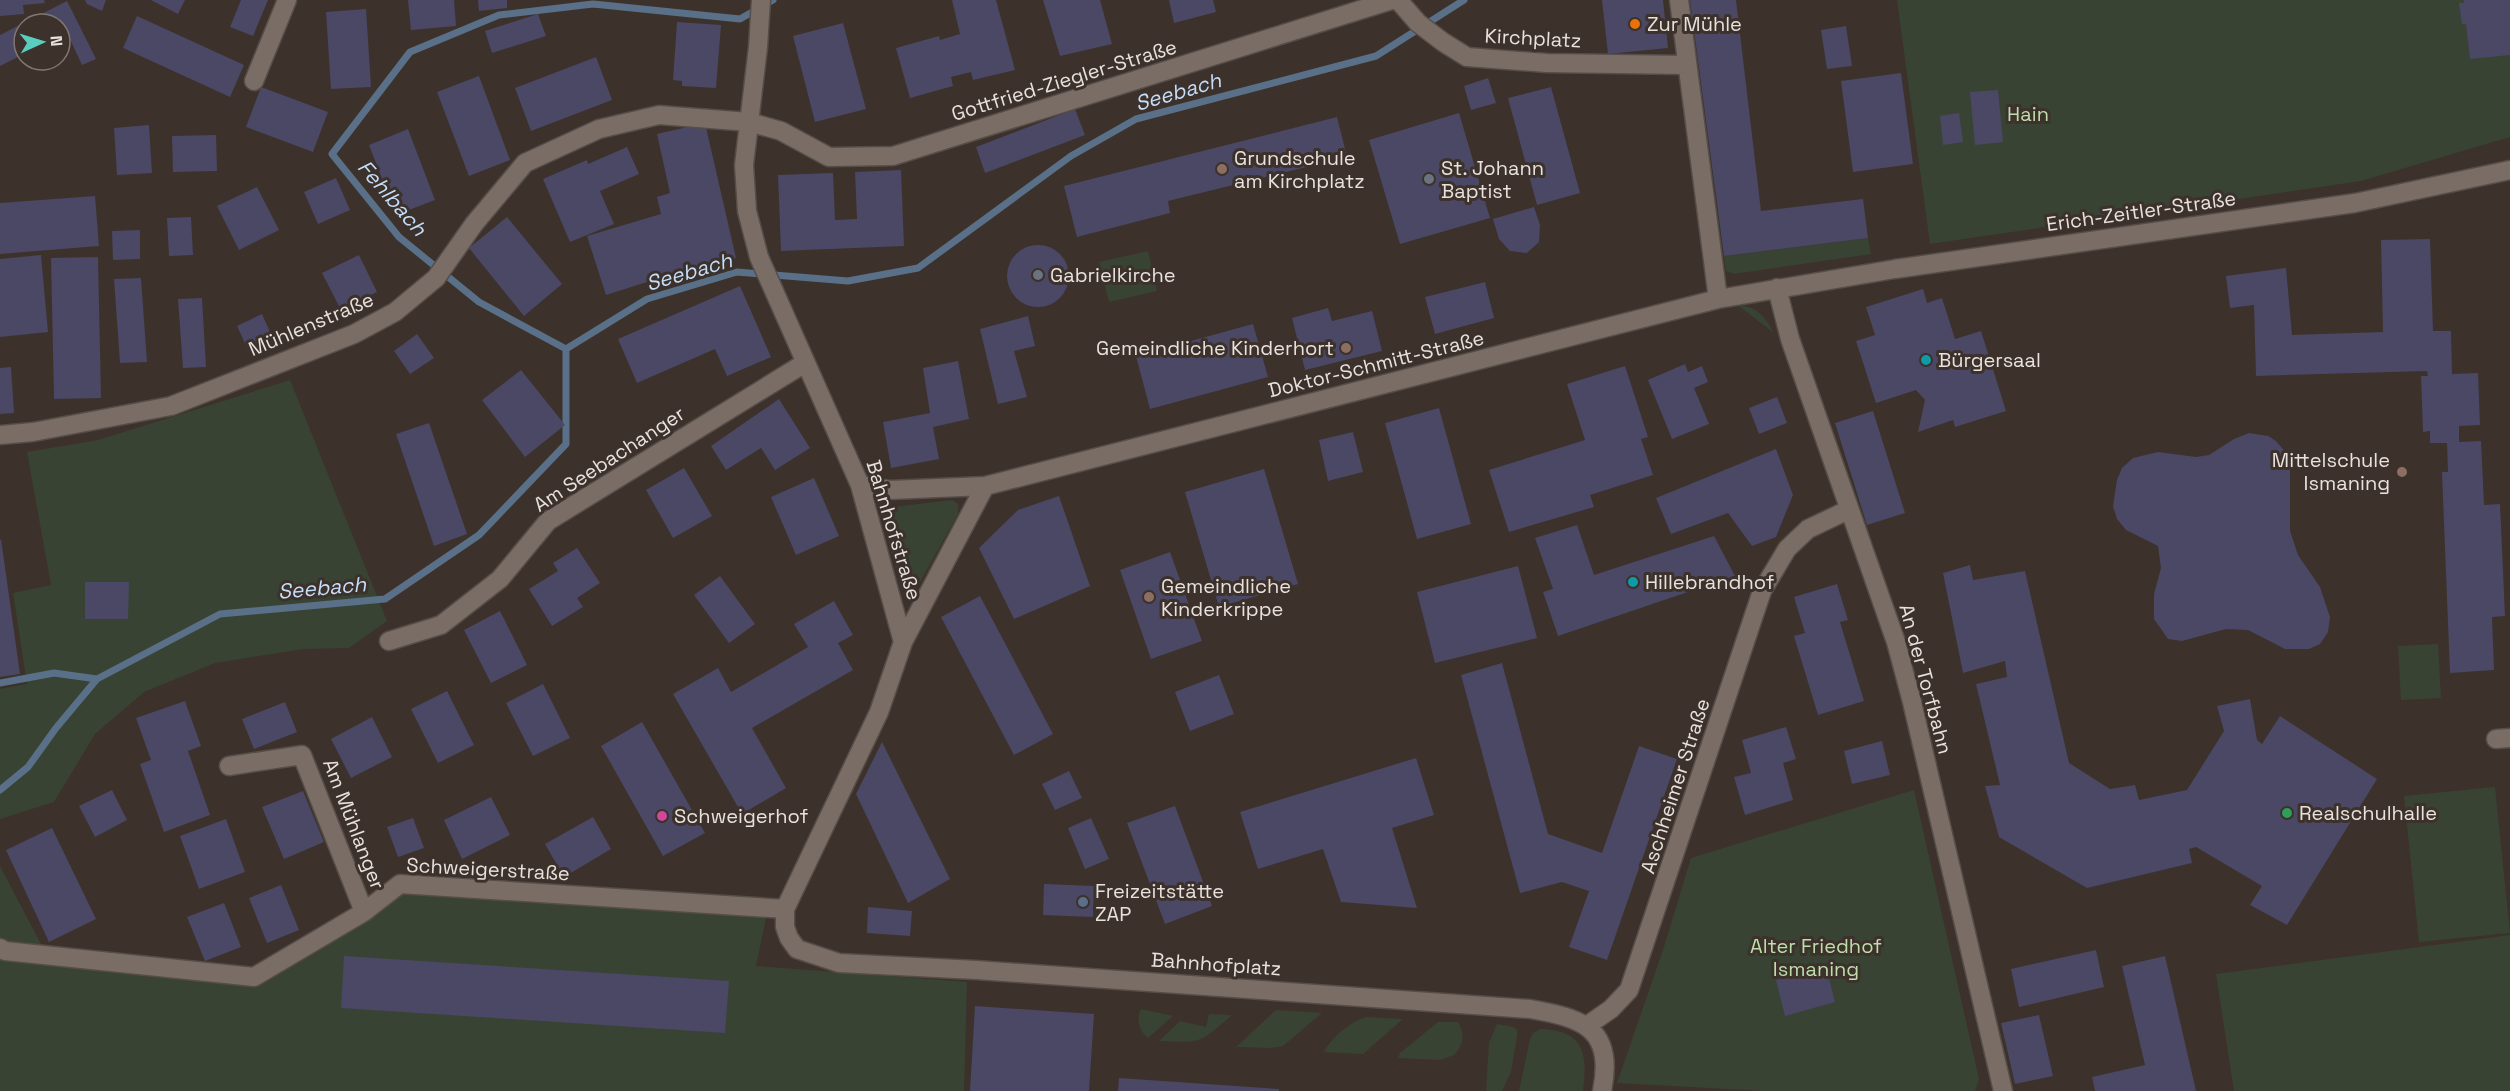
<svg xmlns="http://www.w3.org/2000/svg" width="2510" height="1091" viewBox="0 0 2510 1091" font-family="'Space Grotesk',sans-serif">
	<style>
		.green { fill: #394334 }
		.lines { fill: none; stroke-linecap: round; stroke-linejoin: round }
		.stream { stroke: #597088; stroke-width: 7 }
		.building { fill: #4a4864 }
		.minor-casing { stroke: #564d48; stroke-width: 21 }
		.minor { stroke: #7a6d66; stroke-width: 18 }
		.food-dot { fill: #e8710a; stroke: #3c312b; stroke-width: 2 }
		.education-dot { fill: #8d6e63; stroke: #3c312b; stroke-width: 2 }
		.worship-dot { fill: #6b7280; stroke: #3c312b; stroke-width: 2 }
		.culture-dot { fill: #0f9aa8; stroke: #3c312b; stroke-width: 2 }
		.leisure-dot { fill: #2e9e5b; stroke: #3c312b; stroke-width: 2 }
		.hotel-dot { fill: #d1479c; stroke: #3c312b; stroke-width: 2 }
		.service-dot { fill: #5c6f8a; stroke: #3c312b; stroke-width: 2 }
		.labels { text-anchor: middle; stroke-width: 6; stroke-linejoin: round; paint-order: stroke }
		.poi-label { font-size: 20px; fill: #e8e1dd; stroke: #3c312b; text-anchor: start }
		.street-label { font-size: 20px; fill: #e8e1dd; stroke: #3c312b }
		.park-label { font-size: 20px; fill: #bddeab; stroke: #3c312b }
		.water-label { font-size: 21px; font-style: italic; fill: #c5def9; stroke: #3c312b }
	</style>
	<rect width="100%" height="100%" fill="#3c312b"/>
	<path class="green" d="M1897,0h613v137l-149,44 -431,63z
		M1868,238l3,16 -137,20 -8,-3 -2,-15z
		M1148,251l9,40 -48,11 -10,-40z
		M1739,306c18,-1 27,13 35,27z
		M290,380l97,241 -38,27 -46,1 -88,14 -71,29 -49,42 -41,68 -54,17v-130l27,-5 -14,-91 38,-8 -24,-133 71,-12z
		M952,500l6,4v10l-42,75 -8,4 -7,-4 -19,-73 4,-6 7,-3z
		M2438,644l3,54 -40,2 -3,-54z
		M2495,787l15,146 -91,9 -15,-146z
		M1914,790l65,289 -4,12h-210l-148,-8 46,-133 28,-92z
		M0,866l42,80 213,36 145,-98 367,29 -11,53 211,16 -3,109h-964z
		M2510,935v156h-276l-18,-117z
		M1141,1009l32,7 -25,22c-9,-7 -12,-19 -7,-29z
		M1276,1010l46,3 -39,33 -12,2 -35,-1z
		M1209,1014l23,1c-33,29 -30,28 -73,26l21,-20 26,6z
		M1367,1017l36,2 -40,35 -39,-2c6,-13 28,-32 43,-35z
		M1438,1022h20c7,12 6,23 -4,33l-14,5 -42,-2 2,-5z
		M1497,1024l17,3 3,3v6l-6,36 -9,19h-16l3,-48z
		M1540,1029c44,1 48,24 43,62h-64l11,-52 3,-6z"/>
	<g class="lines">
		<path class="stream" d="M566,349l-87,-47 -80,-65 -67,-83 78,-102 89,-37 94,-11 147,15 33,-19
			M0,683l54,-10 43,6 123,-65 165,-15 94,-64 87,-91v-95l81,-50 90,-27 111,9 70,-13 153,-112 65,-37 240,-63 88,-56
			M0,790l28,-23 28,-39 41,-49"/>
	</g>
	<path class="building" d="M0,0h44l1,3 -22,2 1,9 -24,2z
		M85,0h21l-4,11 -15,-7z
		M151,0h34l-7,14z
		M241,0h27l-15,36 -23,-9z
		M408,0h46l2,26 -45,4z
		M478,0h29v8l-28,3z
		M952,0h44l19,70 -42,10 -2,-8 -20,5 2,9 -43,12 -14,-50 43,-12 1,4 20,-6z
		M1043,0h57l12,44 -52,12z
		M1169,0h44l3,12 -42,11z
		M1602,0h61l5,48 -60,6z
		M1690,0h46l25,211 102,-12 5,39 -144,18z
		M2464,0h46v55l-40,4 -4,-35h-4l-3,-21h5z
		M67,1l29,58 -14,6 -15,-32 -7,3v-12h-36v30l-24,12v-31z
		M366,9l5,78 -40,2 -5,-77z
		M538,14l8,22 -54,17 -7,-22z
		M137,16l107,49 -14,32 -107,-49z
		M677,22l44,3 -5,63 -34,-2v-5l-9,-1z
		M843,23l23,86 -51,13 -22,-86z
		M1846,26l6,40 -25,3 -6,-39z
		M596,57l16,43 -81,31 -16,-43z
		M1901,73l12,91 -60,8 -12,-91z
		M479,76l31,84 -41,16 -32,-84z
		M1488,78l8,25 -25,7 -7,-24z
		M261,87l67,25 -15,40 -67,-25z
		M1551,87l29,106 -43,12 -29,-107z
		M1998,90l5,52 -28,3 -5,-53z
		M1075,109l10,26 -100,38 -9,-26z
		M1459,113l31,105 -90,26 -31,-104z
		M1959,113l4,29 -20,3 -3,-29z
		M1337,117l10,40 -179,44 2,12 -93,24 -13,-51z
		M705,123l31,135 -48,11 -82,26 -19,-59 74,-22 -4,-17 13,-4 -13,-59z
		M149,125l3,48 -35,2 -3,-47z
		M408,129l27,71 -39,15 -27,-70z
		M216,135l1,36 -44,1 -1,-36z
		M627,147l12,27 -39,17 14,33 -44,18 -27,-63 44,-19 1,4z
		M901,170l3,76 -123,5 -3,-76 55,-2 2,47 22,-1 -2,-47z
		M336,178l14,32 -32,14 -14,-32z
		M257,187l22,43 -40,20 -22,-44z
		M95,196l4,50 -99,8v-51z
		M1534,207l6,18 -1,17 -12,11 -17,-2 -11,-12 -6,-20z
		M191,217l2,38 -24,1 -2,-38z
		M507,217l55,67 -38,32 -55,-68z
		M140,230v29l-27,1 -1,-29z
		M2430,239l3,92h18l1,43 26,-1 2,52 -21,1v16l22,-1 3,64 16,-1 5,112 -13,1 2,53 -44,3 -8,-201h6l-1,-29h-17v-12l-7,1 -2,-56h7l-1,-5 -171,5 -2,-71 -24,3 -4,-32 60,-8 6,67 91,-3 -2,-92z
		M1007 276a31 31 0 1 1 62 0a31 31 0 1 1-62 0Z
		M41,255l7,77 -48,5v-78z
		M359,255l18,37 -36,18 -19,-37z
		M98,257l3,141 -47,1 -3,-141z
		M141,278l6,84 -27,1 -6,-84z
		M1485,282l9,36 -59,16 -10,-37z
		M740,286l31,71 -44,19 -12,-27 -78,34 -19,-44z
		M1923,289l4,14 15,-5 13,41 26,-8 25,80 -51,16 -2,-7 -35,12 7,-32 -9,-10 -40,13 -20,-62 19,-6 -9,-28z
		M202,298l4,69 -23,1 -5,-69z
		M1328,308l4,13 40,-10 10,40 -77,19 -13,-52z
		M262,314l12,27 -25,11 -12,-26z
		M1028,316l7,30 -21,5 13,46 -29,7 -18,-75z
		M1253,324l15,53 -118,32 -14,-53z
		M417,334l17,24 -24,16 -16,-23z
		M958,361l11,58 -36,8 6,32 -48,9 -8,-46 47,-9 -7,-45z
		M1685,364l3,8 14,-6 6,16 -14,6 15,36 -37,15 -24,-59z
		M1625,366l23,71 -7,2 12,36 -63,20 4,12 -85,25 -20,-62 96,-30 -18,-56z
		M11,367l3,46 -14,1v-46z
		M521,370l44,55 -40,32 -43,-57z
		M1777,397l10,26 -28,11 -10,-26z
		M779,399l31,49 -35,22 -14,-22 -35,22 -15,-24z
		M1439,408l32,116 -54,15 -32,-116z
		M1873,411l32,102 -38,12 -32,-102z
		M429,423l38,111 -33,12 -38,-112z
		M1353,432l10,40 -35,9 -9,-41z
		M2249,433l19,3 8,5 11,13 3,10v67l8,24 22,32 10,30 -2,15 -8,12 -11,5h-24l-37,-19 -22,-1 -44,12 -14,-2 -14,-20v-25l7,-26 -3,-22 -32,-16 -9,-11 -4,-13 4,-26 5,-12 11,-10 25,-6 38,5 13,-2 25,-16z
		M1776,449l17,46 -17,42 -24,9 -24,-33 -57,21 -15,-36z
		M684,468l28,48 -39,22 -27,-48z
		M1264,469l34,115 -79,23 -34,-115z
		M814,478l25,58 -43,19 -25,-58z
		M1059,496l31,90 -76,33 -35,-71 39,-38z
		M1577,525l17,50 120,-39 21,40 -177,60 -15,-44 10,-3 -18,-51z
		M1,539l19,135 -20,3v-137z
		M577,548l23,35 -23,15 6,9 -31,19 -23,-37 29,-18 -5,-8z
		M1170,552l32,89 -51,18 -31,-89z
		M1970,565l3,15 52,-9 44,192 41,26 25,-4 4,15 48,-10 37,-59 -7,-25 33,-7 7,41 5,4 18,-28 97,63 -90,146 -37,-20 12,-19 -66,-39 -7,2 3,14 -105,25 -88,-51 -14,-51 15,-1 -24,-101 31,-7 -2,-16 -42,12 -20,-100z
		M1518,566l19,72 -102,25 -18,-71z
		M720,576l35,48 -26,19 -35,-48z
		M85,582h44l-1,37h-43z
		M1837,584l11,36 -8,2 24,79 -46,14 -24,-79 11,-3 -11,-36z
		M980,596l73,138 -39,21 -73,-138z
		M834,601l19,34 -15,8 15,27 -101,58 34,60 -44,26 -69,-120 45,-26 13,24 77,-45 -14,-23z
		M500,611l27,54 -36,18 -27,-53z
		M1502,663l46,171 54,19 37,-107 38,13 -70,201 -38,-13 20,-56 -27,-9 -42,11 -59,-218z
		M1219,675l15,39 -44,17 -15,-39z
		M543,684l27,54 -37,18 -27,-53z
		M447,691l27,54 -36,18 -27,-54z
		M185,701l16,45 -13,5 22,64 -46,17 -24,-68 11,-4 -15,-42z
		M285,702l12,30 -43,17 -12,-30z
		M372,717l20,40 -41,21 -20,-39z
		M642,722l63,111 -42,23 -62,-110z
		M1786,727l10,32 -13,4 10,37 -48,15 -11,-38 17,-4 -9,-33z
		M1882,741l8,34 -38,9 -8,-33z
		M882,742l68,137 -42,24 -52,-109z
		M1416,758l18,57 -42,13 25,80 -76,-6 -18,-53 -65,20 -18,-57z
		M1069,771l13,27 -27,12 -13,-26z
		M112,790l15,30 -32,17 -16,-31z
		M303,791l21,51 -40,17 -22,-52z
		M491,797l19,38 -48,24 -18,-39z
		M1175,806l37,100 -47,18 -38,-101z
		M593,817l18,32 -47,28 -19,-33z
		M413,818l11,30 -26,9 -11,-30z
		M1091,818l18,41 -24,10 -17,-41z
		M226,819l19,53 -46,17 -19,-53z
		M52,828l44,91 -47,23 -43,-92z
		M1044,884l50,2 -1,31 -50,-2z
		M281,885l18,45 -32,13 -18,-45z
		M224,903l17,44 -36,14 -18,-44z
		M868,907l44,4 -2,25 -43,-3z
		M2096,950l8,37 -85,20 -8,-38z
		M344,956l385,25 -4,52 -384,-25z
		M2165,956l31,135h-101l-3,-14 53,-12 -23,-99z
		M1826,967l9,35 -50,14 -9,-36z
		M975,1006l119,8 -5,77h-119z
		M2039,1015l14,61 -38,8 -14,-61z
		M1119,1078l160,11v2h-161z"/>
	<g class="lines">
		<defs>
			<path id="minor" d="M761,0l-3,47 -14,118 3,46 12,46 101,228 43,157
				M1398,0l20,23 25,19 24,15 80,6 139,2
				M1679,0l39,299
				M254,81l33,-81
				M1777,288l13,51 106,303 16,60 91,389
				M0,435l33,-3 138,-26 183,-72 41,-22 41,-34 38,-54 51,-61 74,-34 60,-14 90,7 32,9 48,26 64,-1 499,-156
				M860,485l30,5 95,-4 733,-187 177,-30 460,-66 155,-33
				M985,486l-82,156 -24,70 -94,197v18l4,11 8,11 42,14 137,7 554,39c52,9 85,19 72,82
				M389,641l52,-16 59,-46 48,-58 257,-158
				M2496,739l14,-1
				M229,766l73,-11 62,157
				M0,948l5,3 249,26 110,-65 36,-28 385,25
				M1588,1025l23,-16 18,-19 133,-399 25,-42 21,-20 40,-19"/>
		</defs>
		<use href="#minor" class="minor-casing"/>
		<use href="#minor" class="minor"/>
	</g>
	<circle class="food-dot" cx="1635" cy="24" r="6"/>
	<g class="education-dot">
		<circle cx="1222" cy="169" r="6"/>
		<circle cx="1346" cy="348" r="6"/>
		<circle cx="2402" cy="472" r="6"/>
		<circle cx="1149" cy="597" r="6"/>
	</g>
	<g class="worship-dot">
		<circle cx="1429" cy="179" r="6"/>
		<circle cx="1038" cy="275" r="6"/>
	</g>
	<g class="culture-dot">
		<circle cx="1926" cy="360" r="6"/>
		<circle cx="1633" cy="582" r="6"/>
	</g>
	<circle class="leisure-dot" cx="2287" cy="813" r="6"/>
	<circle class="hotel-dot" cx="662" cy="816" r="6"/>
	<circle class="service-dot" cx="1083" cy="902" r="6"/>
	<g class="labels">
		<g class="poi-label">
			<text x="1647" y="31">Zur Mühle</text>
			<text x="1234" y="165">Grundschule<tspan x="1234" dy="23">am Kirchplatz</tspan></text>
			<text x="1441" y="175">St. Johann<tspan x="1441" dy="23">Baptist</tspan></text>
			<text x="1050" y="282">Gabrielkirche</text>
			<text x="1334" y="355" text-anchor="end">Gemeindliche Kinderhort</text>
			<text x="1938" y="367">Bürgersaal</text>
			<text x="2390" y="467" text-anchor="end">Mittelschule<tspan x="2390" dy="23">Ismaning</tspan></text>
			<text x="1645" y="589">Hillebrandhof</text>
			<text x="1161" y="593">Gemeindliche<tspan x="1161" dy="23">Kinderkrippe</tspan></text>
			<text x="2299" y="820">Realschulhalle</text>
			<text x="674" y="823">Schweigerhof</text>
			<text x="1095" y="898">Freizeitstätte<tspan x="1095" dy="23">ZAP</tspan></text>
		</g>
		<g class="street-label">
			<text transform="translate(1533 38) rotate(3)" y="7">Kirchplatz</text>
			<text transform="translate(1064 80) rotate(-17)" y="7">Gottfried-Ziegler-Straße</text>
			<text transform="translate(2141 211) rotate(-8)" y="7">Erich-Zeitler-Straße</text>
			<text transform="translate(311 324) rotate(-23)" y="7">Mühlenstraße</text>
			<text transform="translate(1376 364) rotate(-14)" y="7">Doktor-Schmitt-Straße</text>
			<text transform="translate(609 459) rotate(-33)" y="7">Am Seebachanger</text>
			<text transform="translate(894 530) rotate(73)" y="7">Bahnhofstraße</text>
			<text transform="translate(1926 679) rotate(75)" y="7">An der Torfbahn</text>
			<text transform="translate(1675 786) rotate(-72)" y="7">Aschheimer Straße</text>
			<text transform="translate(354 824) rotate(69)" y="7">Am Mühlanger</text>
			<text transform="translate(488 869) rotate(3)" y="7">Schweigerstraße</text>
			<text transform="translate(1216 964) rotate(4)" y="7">Bahnhofplatz</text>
		</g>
		<g class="park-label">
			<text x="2028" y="121">Hain</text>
			<text x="1816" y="953">Alter Friedhof<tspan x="1816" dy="23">Ismaning</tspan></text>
		</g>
		<g class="water-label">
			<text transform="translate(1178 92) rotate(-16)" y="7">Seebach</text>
			<text transform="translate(392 198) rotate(49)" y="7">Fehlbach</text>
			<text transform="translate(689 272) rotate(-16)" y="7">Seebach</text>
			<text transform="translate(322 588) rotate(-5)" y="7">Seebach</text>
		</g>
	</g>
	<g transform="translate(42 42) rotate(86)"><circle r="28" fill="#3c312b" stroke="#817772" stroke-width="1.5"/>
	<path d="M0-4.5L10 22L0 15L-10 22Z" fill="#59cebe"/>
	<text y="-9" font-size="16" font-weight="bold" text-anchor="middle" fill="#e8e1dd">N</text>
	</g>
</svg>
